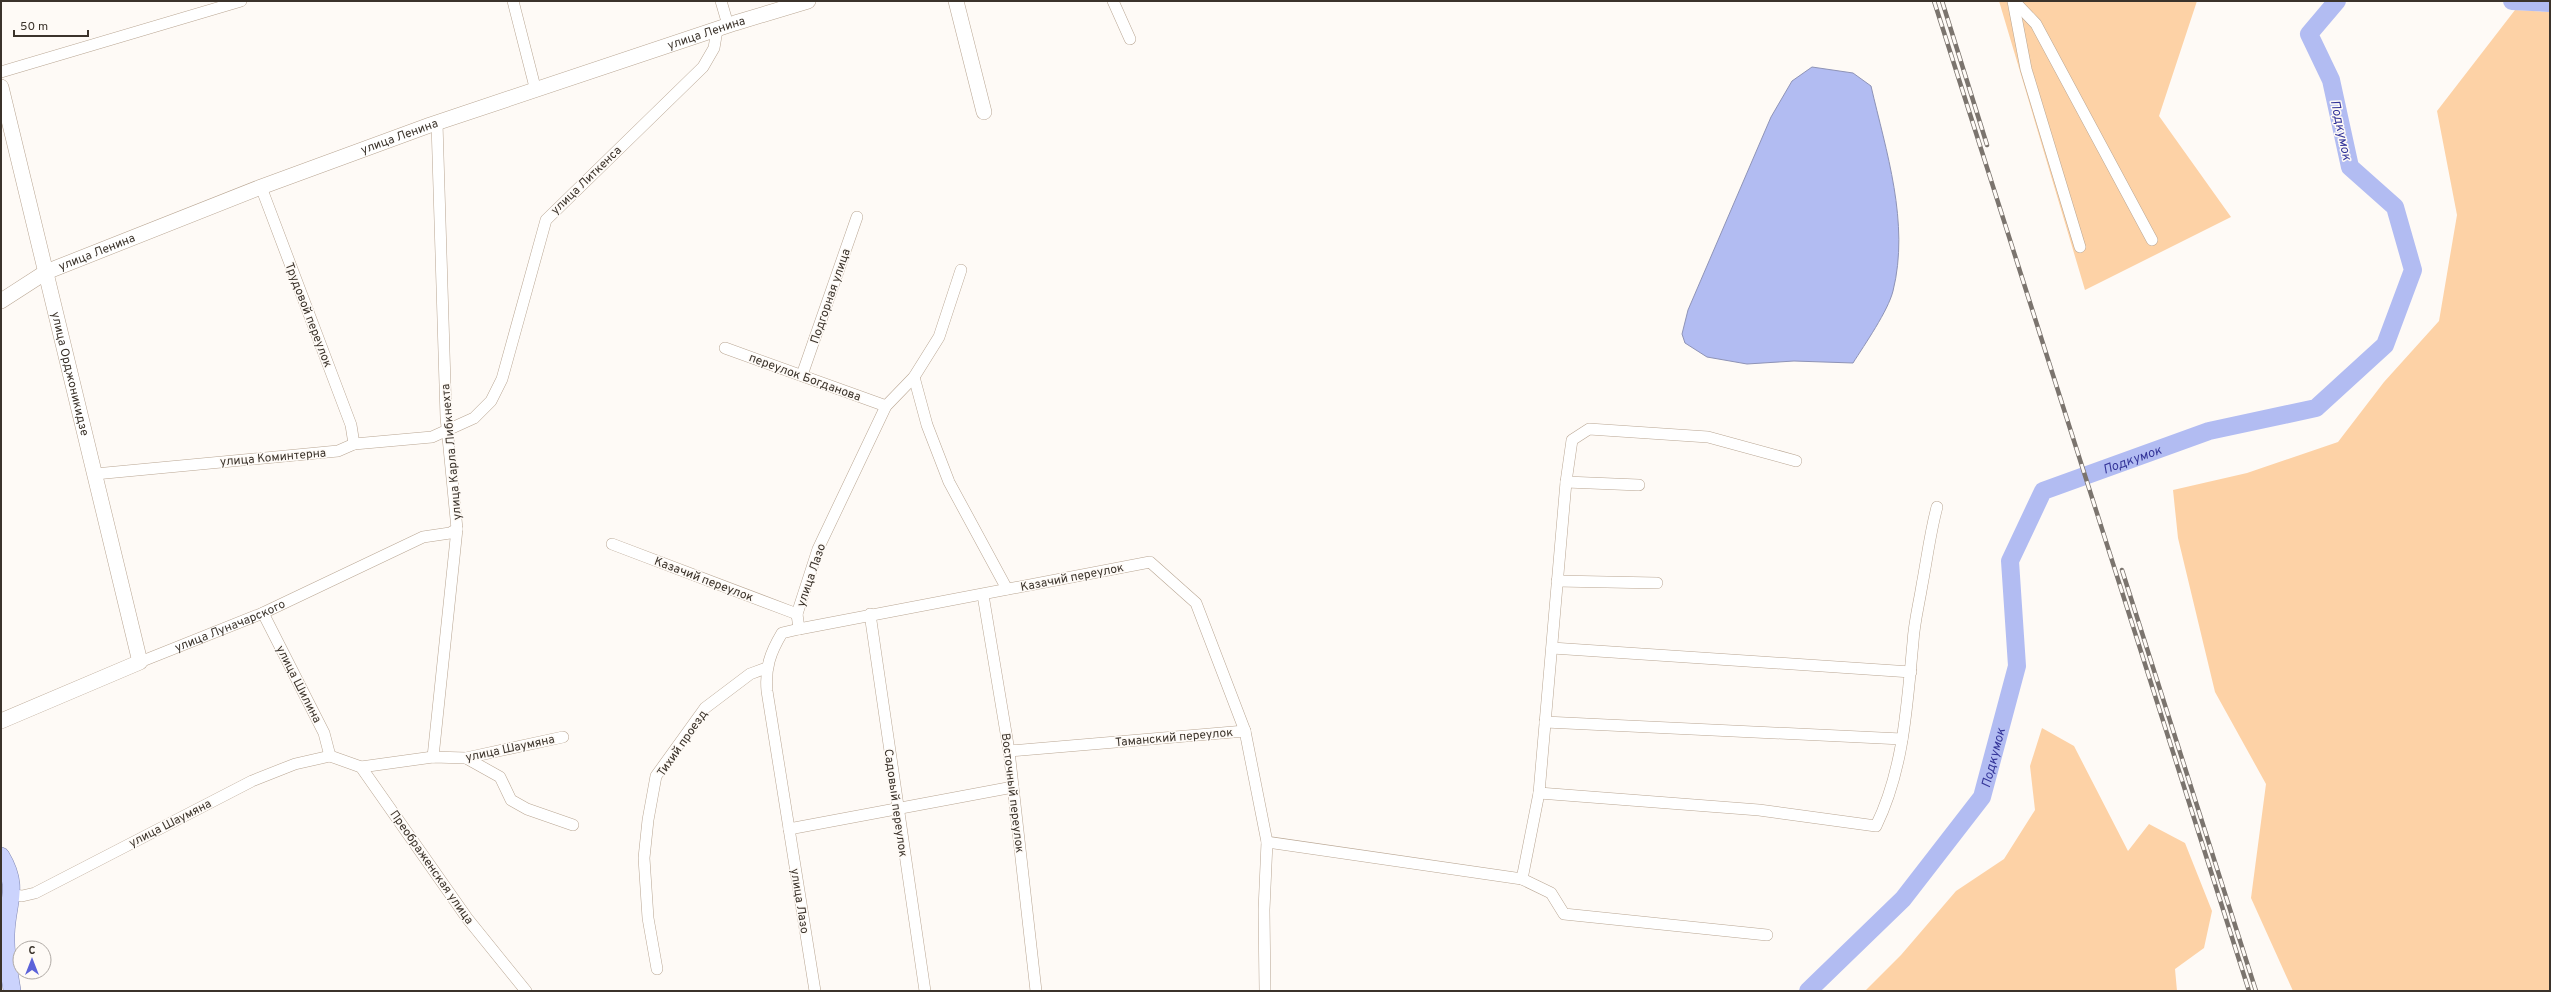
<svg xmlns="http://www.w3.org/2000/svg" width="2551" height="992" viewBox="0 0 2551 992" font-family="Overpass,sans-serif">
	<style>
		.green { fill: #fdd2a6 }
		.water { fill: #b2bcf2; stroke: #8e93b6 }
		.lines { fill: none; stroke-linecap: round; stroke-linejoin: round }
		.river { stroke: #b2bcf2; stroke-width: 18 }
		.street-casing { stroke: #b9a693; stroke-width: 12 }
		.secondary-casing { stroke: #b9a693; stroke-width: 16 }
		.primary-casing { stroke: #8288b3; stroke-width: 18 }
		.street { stroke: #fff; stroke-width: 11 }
		.secondary { stroke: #fff; stroke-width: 15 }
		.primary { stroke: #cbd3fd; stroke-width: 17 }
		.rail-casing { stroke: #7b746e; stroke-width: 4.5 }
		.rail { stroke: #fefaf6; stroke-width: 3; stroke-dasharray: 9; stroke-linecap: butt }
		.labels { text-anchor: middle; stroke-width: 3; stroke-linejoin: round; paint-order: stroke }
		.street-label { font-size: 12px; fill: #3b332b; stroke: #fefaf6 }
		.water-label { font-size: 13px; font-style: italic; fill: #35369a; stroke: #fefaf6 }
	</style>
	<rect width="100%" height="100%" fill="#fefaf6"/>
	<path class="green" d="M1999,1h198l-38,115 72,101 -146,73z
		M2515,10l35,2v979h-257l-42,-93 15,-114 -51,-92 -37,-154 -5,-48 74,-17 91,-31 46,-60 55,-61 18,-106 -20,-104z
		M2042,728l32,18 54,105 21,-27 36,19 27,68 -8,37 -29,21 2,22h-312l36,-36 55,-64 48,-32 31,-49 -5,-44z"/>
	<path class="water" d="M1812,67l41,6 18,13c15,65 39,137 22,205 -5,20 -28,53 -40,72l-59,-2 -47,3 -40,-7 -22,-14 -3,-9 6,-24 83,-193 21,-36z"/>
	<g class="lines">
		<g class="river">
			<path d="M2512,1l38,2"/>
			<path id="s1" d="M1808,991l95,-92 79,-102 35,-131 -7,-105 33,-70 166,-60 107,-23 69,-63 28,-75 -18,-63 -45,-40 -19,-87 -22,-46 28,-33"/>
		</g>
		<defs>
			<g id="street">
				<path d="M513,1l23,90"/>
				<path d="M721,1l7,24"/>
				<path d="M1113,1l17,38"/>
				<path d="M2013,1l13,68 54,178"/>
				<path d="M2014,1l22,23 116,216"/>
				<path d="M1,72l240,-71"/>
				<path d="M261,187l90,238 3,19"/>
				<path d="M725,348l161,58"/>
				<path d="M802,375l55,-158"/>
				<path d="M914,377l13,48 22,57 58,107"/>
				<path d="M95,474l243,-23 16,-7 78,-7 42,-19 17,-17 11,-22 44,-159 157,-153 11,-19 3,-18"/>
				<path d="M1566,482l73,3"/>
				<path d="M612,544l185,70"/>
				<path d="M1557,581l100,2"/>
				<path d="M983,595l26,156 27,240"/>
				<path d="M263,613l61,120 6,23"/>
				<path d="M870,614l55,377"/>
				<path d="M799,629l351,-67 46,41 49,128"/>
				<path d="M1552,648l359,24"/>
				<path id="s2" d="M140,662l123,-49 160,-76 27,-4 7,-4"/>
				<path d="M1545,722l357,17"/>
				<path d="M1009,751l236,-20 22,111 -3,68 1,81"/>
				<path d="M330,756l31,11 106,151 59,73"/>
				<path d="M433,757l24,-228 -11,-112 -9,-294"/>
				<path d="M466,758l34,19 11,23 16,9 46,16"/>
				<path d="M361,767l72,-10 33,1 97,-21"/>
				<path d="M1539,793l220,17 117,16c28,-57 31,-122 37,-184 1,-19 6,-38 9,-57 5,-26 8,-52 15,-78"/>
				<path d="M789,829l224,-42"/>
				<path d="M1267,842l255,37 17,-86 27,-311 6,-42 17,-11 119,8 88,24"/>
				<path d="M1522,879l29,14 13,21 203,21"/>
				<path d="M13,895l9,1 13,-3 217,-112 43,-17 35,-8"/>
				<path d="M657,969l-9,-51 -4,-60 4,-38 8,-44 49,-68 45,-34 16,-6"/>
				<path d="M815,991l-48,-300c-2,-23 3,-38 15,-58l17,-4 -2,-15 21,-65 68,-143 28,-29 25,-40 22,-67"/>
			</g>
			<g id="secondary">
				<path d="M956,1l28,111"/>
				<path id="s3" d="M1,87l139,575 -139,59"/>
				<path id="s4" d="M1,301l45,-29 215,-85 169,-62 305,-102 73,-22"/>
			</g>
			<path id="primary" d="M1,856c19,32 6,45 5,78 -1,19 3,37 6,56"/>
		</defs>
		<use href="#street" class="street-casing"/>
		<use href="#secondary" class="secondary-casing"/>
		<use href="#primary" class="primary-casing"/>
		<use href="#street" class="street"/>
		<use href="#secondary" class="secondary"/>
		<use href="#primary" class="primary"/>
		<defs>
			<path id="rail" d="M1934,1l315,990
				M1942,1l45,144
				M2122,570l134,421"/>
		</defs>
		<use href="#rail" class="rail-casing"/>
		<use href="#rail" class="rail"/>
	</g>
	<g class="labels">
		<g class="street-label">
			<text dy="4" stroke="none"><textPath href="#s4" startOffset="756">улица Ленина</textPath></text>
			<text dy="4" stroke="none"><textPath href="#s4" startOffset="432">улица Ленина</textPath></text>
			<text transform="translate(586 180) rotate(-44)" y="4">улица Литкенса</text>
			<text dy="4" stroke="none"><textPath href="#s4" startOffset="108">улица Ленина</textPath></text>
			<text transform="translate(830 296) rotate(-71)" y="4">Подгорная улица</text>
			<text transform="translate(309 315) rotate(69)" y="4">Трудовой переулок</text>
			<text dy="4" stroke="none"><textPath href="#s3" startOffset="295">улица Орджоникидзе</textPath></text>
			<text transform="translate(805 377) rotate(20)" y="4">переулок Богданова</text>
			<text transform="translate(451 452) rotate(-95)" y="4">улица Карла Либкнехта</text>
			<text transform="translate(273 457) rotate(-5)" y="4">улица Коминтерна</text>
			<text transform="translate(811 575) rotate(-71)" y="4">улица Лазо</text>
			<text transform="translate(1072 577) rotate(-11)" y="4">Казачий переулок</text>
			<text transform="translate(704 579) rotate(21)" y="4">Казачий переулок</text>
			<text dy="4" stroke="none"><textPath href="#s2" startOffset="97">улица Луначарского</textPath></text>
			<text transform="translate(299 684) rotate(63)" y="4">улица Шилина</text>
			<text transform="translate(1174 737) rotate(-5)" y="4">Таманский переулок</text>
			<text transform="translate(682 743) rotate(-55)" y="4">Тихий проезд</text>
			<text transform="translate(510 748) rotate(-12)" y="4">улица Шаумяна</text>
			<text transform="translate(1013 793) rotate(83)" y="4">Восточный переулок</text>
			<text transform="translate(896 803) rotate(82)" y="4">Садовый переулок</text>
			<text transform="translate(170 823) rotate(-27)" y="4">улица Шаумяна</text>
			<text transform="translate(432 867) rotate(55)" y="4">Преображенская улица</text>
			<text transform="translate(800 901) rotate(81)" y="4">улица Лазо</text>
		</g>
		<g class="water-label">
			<text transform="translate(2342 130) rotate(78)" y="5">Подкумок</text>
			<text dy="5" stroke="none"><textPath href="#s1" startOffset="674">Подкумок</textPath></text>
			<text dy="5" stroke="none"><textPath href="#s1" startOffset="302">Подкумок</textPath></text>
		</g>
	</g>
	<rect width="2551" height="992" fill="none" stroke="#3b332b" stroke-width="4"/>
	<g transform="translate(32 960)"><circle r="19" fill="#fefaf6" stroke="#b0aaa5"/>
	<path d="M0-3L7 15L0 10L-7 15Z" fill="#5b62d9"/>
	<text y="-6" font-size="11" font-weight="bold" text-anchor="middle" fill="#3b332b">С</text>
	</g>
	<path d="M14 30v6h74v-6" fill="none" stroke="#3b332b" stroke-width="2"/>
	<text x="20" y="30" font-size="12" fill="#3b332b" stroke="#fefaf6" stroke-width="3" paint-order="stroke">50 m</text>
</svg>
